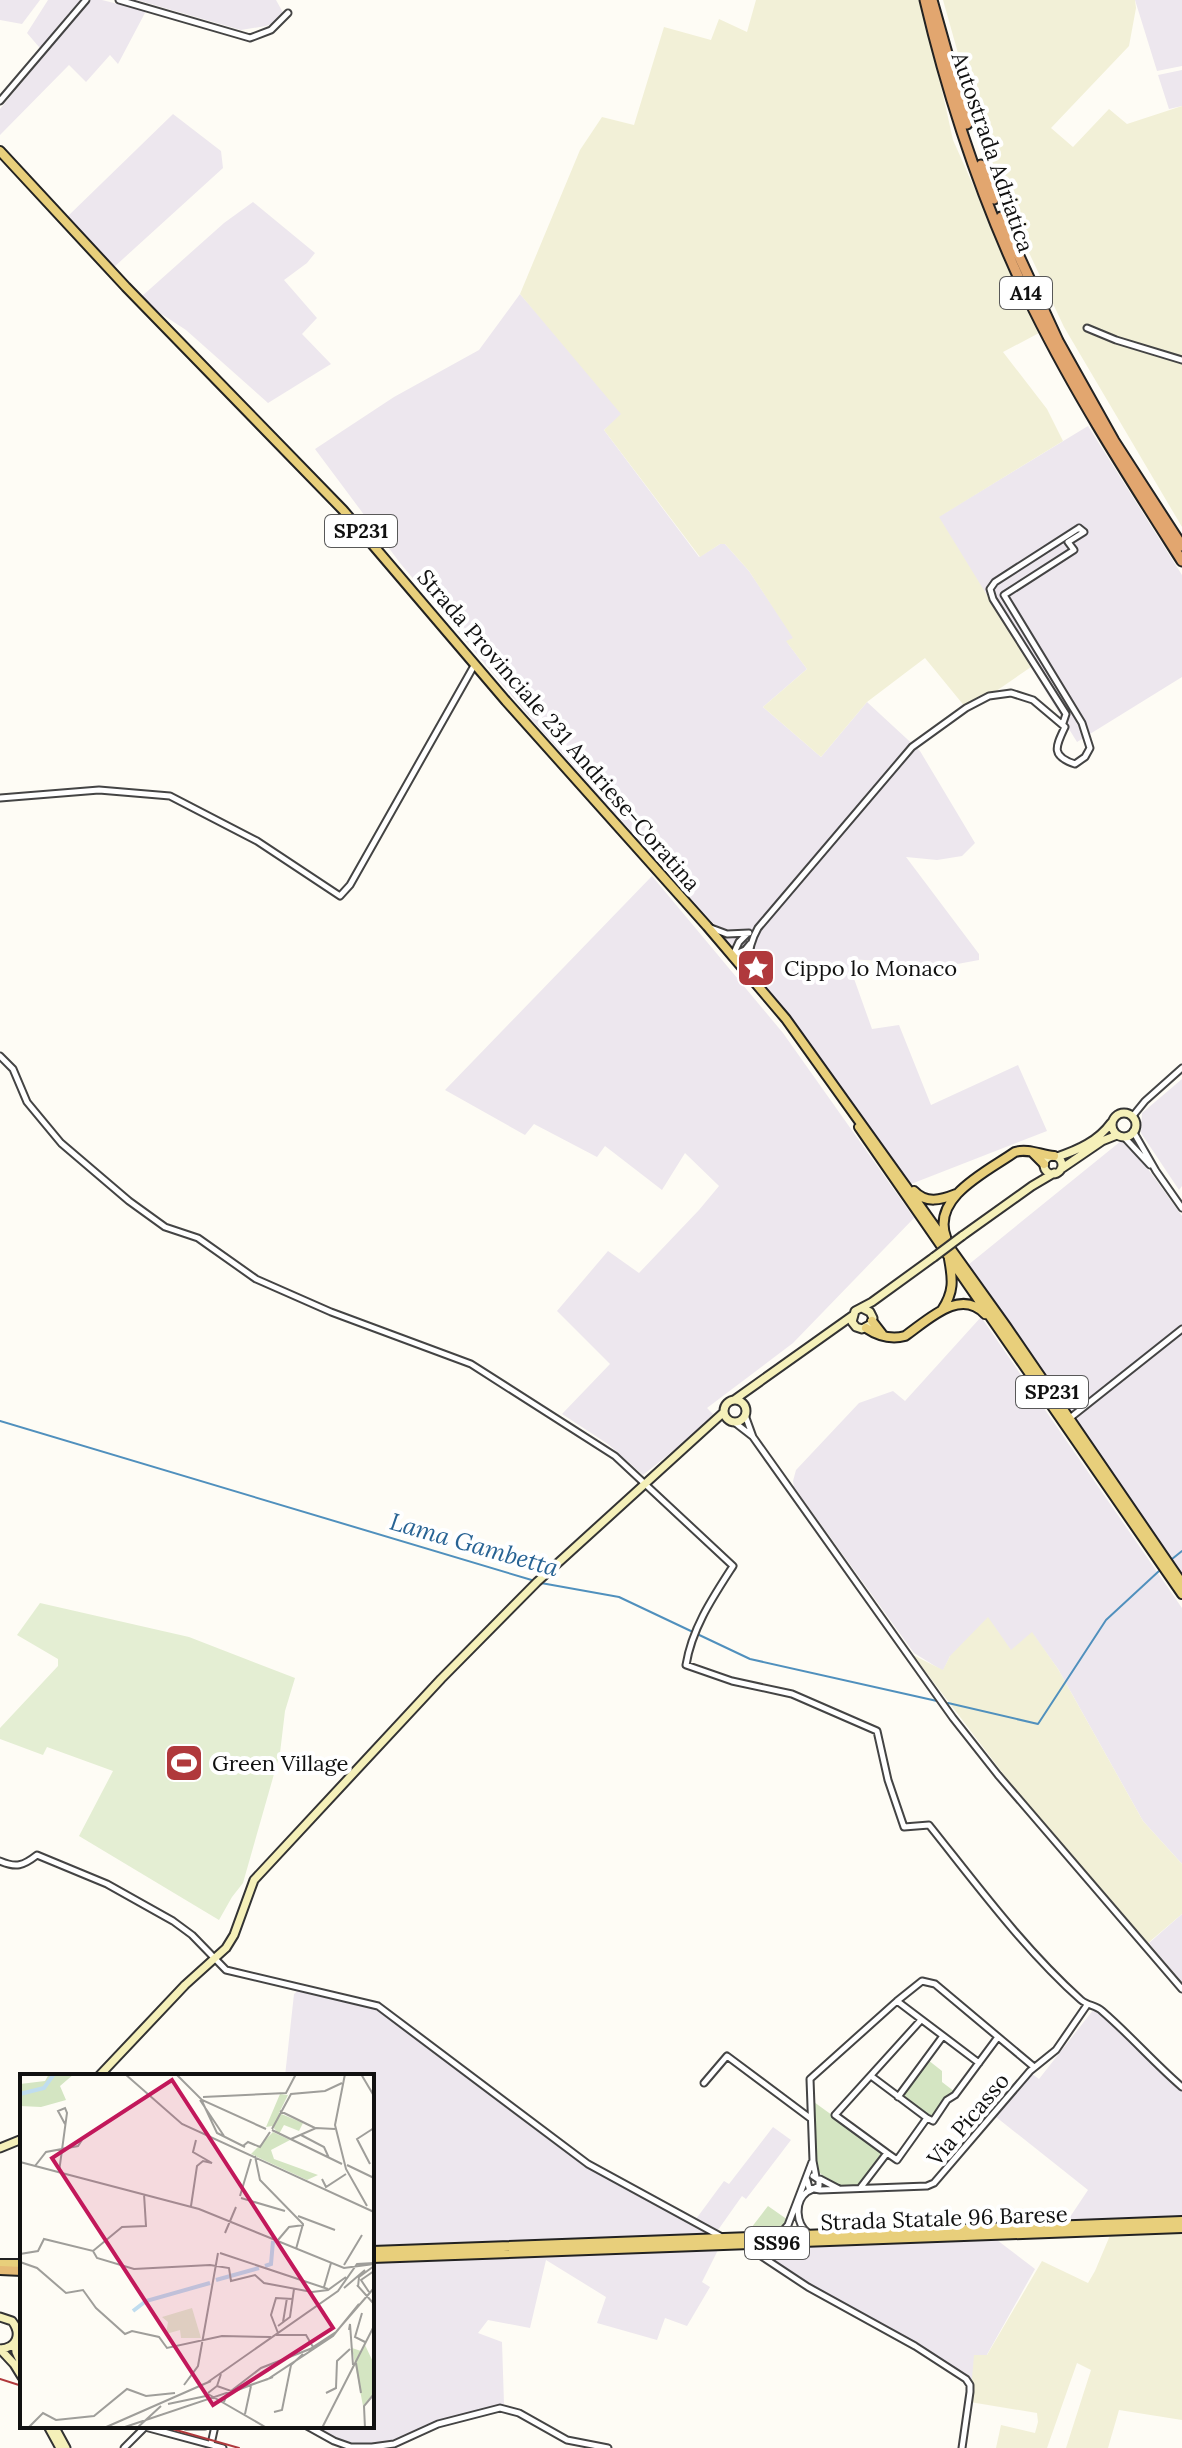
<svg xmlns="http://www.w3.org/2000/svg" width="1182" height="2448" viewBox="0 0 1182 2448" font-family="Lora,serif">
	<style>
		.industrial { fill: #ede7ee }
		.farmland { fill: #f2f0d7 }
		.green { fill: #d4e5c2 }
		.pitch { fill: #e4eed3 }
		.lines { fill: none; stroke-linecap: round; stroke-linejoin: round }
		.stream { stroke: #5090bd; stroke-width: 2 }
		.minor-casing { stroke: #444; stroke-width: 9 }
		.secondary-casing { stroke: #333; stroke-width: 11 }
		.primary-casing { stroke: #222; stroke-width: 12 }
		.trunk-casing { stroke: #222; stroke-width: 12 }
		.motorway-casing { stroke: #222; stroke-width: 13 }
		.minor { stroke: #fff; stroke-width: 5 }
		.secondary { stroke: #f5f0b9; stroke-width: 7 }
		.primary { stroke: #e8cf7b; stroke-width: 8 }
		.trunk { stroke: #e5ba75; stroke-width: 8 }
		.motorway { stroke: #e2a66f; stroke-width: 9 }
		.rail { stroke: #b0393c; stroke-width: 2 }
		.secondary-bridge-casing { stroke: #333; stroke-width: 11; stroke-linecap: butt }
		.secondary-bridge { stroke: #f5f0b9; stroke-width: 7 }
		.labels { text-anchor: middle; stroke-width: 8; stroke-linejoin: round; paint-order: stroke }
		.shield { fill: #fff; stroke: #585858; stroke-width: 2 }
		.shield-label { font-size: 20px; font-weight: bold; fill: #111 }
		.street-label { font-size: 22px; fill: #111; stroke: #fff }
		.poi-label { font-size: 22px; fill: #111; stroke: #fff; text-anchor: start }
		.water-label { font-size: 24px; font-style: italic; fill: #286394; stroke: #fff }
		.inset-river { fill: none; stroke: #c0ddef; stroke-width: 4 }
		.inset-road { fill: none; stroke: #9f9e9a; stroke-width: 2 }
		.view { fill: #c2185b; fill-opacity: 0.15; stroke: #c2185b; stroke-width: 4 }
		.inset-edge { fill: none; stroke: #111; stroke-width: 4 }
	</style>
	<rect width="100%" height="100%" fill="#fefcf5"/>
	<path class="industrial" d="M0,0h40l-18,24 -22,-4z
		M48,0h54l44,11 -28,53 -8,-9 -24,27 -17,-17 -69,70v-26l45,-55 -18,-21z
		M137,0h139l10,18 -20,8 -25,4z
		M1135,0h47v66l-25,5z
		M1182,70v36l-13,3 -11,-34z
		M173,114l48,37 2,17 -110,100 -46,-51z
		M253,202l62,51 -8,10 -23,17 33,38 -15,16 29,30 -63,39 -82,-73 -26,-17 -19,-16 83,-74z
		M520,294l104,119 -20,17 95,127 21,-13h5l24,27 45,67 -7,4 20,27 -44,38 58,50 46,-55 53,49 55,92 -13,13 -25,4 -31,-3 73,97v6l-27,5 -105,-6 25,70 27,-4 32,80 87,-40 29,66 -136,53 -155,-209 -37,-45 -187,-210 -132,-157 -85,-114 79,-52 85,-47z
		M1088,426l94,149v102l-105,65 -139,-225z
		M652,876l131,157 131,185 -121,125 -86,65 6,6 -15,17 -55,44 -35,-31 -46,-30 48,-50 -53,-53 51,-60 31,22 60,-63 20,-24 -34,-33 -23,37 -57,-44 -8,11 -63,-33 -9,11 -80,-45z
		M1182,1079v107l-3,4 -38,-57 1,-20z
		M1121,1141l7,3 15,18 39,54v358l-214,-309z
		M981,1317l201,291v256l-39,-43 -85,-152 -26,-36 -21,18 -61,5 -7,15 -29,-18 -120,-166 -1,-6 3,-11 63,-67 34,-12 12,10z
		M1182,1914v68l-33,-39z
		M301,1988l77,18 210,158 136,74 -22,44 8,5 -23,39 -22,-8 -8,22 -60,-17 9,-26 -60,-37 -16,68 -42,-8 -10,13 24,9 2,62 -97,34 -35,9 -30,-3 -34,-18h64v-167l322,-20 -322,6v-169h-87l9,-82z
		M1094,2009l7,3 81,76v128l-114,4 20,-30 -92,-73 36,-43 7,5z
		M773,2127l18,13 -45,59 -4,-3 -24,34 -22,-11 28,-38 5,3z
		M972,2239l25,1 38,29 -65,116 -224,-138z"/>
	<path class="farmland" d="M756,0h166l31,140 86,193 -36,19 44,57 16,32 -124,76 92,150 -42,29 -23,12 -41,-50 -58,44 -46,55 -58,-50 44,-38 -21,-28 7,-3 -44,-67 -24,-27h-5l-20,13 -96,-127 17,-16 -101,-120 60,-144 22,-33 32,8 30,-98 47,13 8,-21 28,13z
		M943,0h192l1,8 -7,38 -78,82 22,19 36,-38 18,15 55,-18v421l-118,-200 -72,-153z
		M988,1617l23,33 21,-18 26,37 85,152 39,43v50l-34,29 -134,-155 -101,-133 30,15 7,-14z
		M1182,2231v189l-63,-10 -11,38h-42l25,-78 -14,-7 -30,85h-51l5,-23 34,8 3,-11 -1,-9 -67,-11 4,-47h13l55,-94 46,22 7,-12 16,-38z"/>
	<path class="green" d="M928,2060l14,11v11l13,10 -8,5 -15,19h-4l-24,-19 3,-9z
		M814,2102l70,51 -24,33 -25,-1 -19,-15z
		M768,2206l20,14c-8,15 -24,11 -40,12z"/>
	<path class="pitch" d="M40,1603l149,34 106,41 -10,33 -5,42 -37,130 -11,14 -13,23 -140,-84 34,-65 -66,-24 -4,8 -43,-16v-11l58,-62v-7l-41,-24z"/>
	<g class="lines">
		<path class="stream" d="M0,1421l535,160
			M1172,1559l10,-8
			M541,1583l78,14 131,62 187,42
			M948,1703l90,21 68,-104 53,-49"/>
		<defs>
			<path id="minor" d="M119,0l131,38 21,-8 17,-17
				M0,101l86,-101
				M1087,328l29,12 66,20
				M1063,723l3,-9 -73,-115 -3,-10 5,-7 84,-54
				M0,798l99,-8 71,6 87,45 83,55 10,-11 125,-221
				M711,928l16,6 22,-1
				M733,955l6,-13 8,-8
				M733,955l12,-5 5,-6
				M749,972c-2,-17 1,-30 9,-44l154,-181 54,-39 23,-12 22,-3 22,7 32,27c-9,19 -15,29 10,37l10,-7 5,-9 -8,-25 -78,-128 70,-45 -6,-8 16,-10 -5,-4
				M0,1056l13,13 14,33 34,41 68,58 36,26 33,11 58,41 75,33 140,52 144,92 118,110c-20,31 -41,62 -47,99l46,16 60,13 85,37 11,49 16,47 25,-2c48,60 95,124 152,175 7,6 15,5 21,11 28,24 52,52 80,76
				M1132,1117l13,-16 37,-33
				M1133,1131l23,40 26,37
				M1124,1137l26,28
				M745,1415l8,22 200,281 45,57 184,214
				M1070,1418l112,-89
				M734,1422l18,14
				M0,1861c16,7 23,5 37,-6l70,29 66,37 19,14 34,35 152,36 210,158 132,72
				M897,2001l82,62
				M871,2076l56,42
				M704,2083l23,-27 83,62
				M898,2097l45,-61
				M887,2153l-52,-38 86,-95
				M816,2177l-3,-16 -3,-82 87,-78 25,-20 13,3 99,83
				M820,2179l19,10
				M807,2180l2,8 11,2 107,-4 7,-3 96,-112 26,-21 31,-45
				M861,2187l26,-34 10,7 30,-42 6,3 14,-21 8,-5 43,-58
				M808,2233c-12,-9 -14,-31 -1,-41 4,-2 8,-4 12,-6v-6l-6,-4
				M779,2235l9,-10 24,-63
				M751,2244l4,8 53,35 107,59 51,33 4,6v7l-8,56
				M186,2426h19
				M307,2426l27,15 17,6h21l22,-3 44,-20 62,-16 19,5 48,27 41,8
				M211,2444l4,-18
				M124,2448l21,-21 78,21"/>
			<path id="secondary" d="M1112 1125a12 12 0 1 1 24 0a12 12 0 1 1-24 0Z
				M1044 1165a9 9 0 1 1 18 0a9 9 0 1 1-18 0Z
				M1057,1157c21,-7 41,-16 54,-34
				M1061,1169l41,-28 15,-6
				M962,1236l70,-50 22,-13
				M862,1308l8,4 3,6 -2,6 -9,5 -6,-2 -4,-5 3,-11 17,-9 62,-45
				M734,1400l118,-84
				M724 1411a11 11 0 1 1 22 0a11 11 0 1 1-22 0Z
				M99,2076l86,-91 41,-37 8,-13 20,-55 187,-201 96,-97 187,-170
				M0,2148l22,-9
				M0,2317l12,4c10,13 5,27 -12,28
				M15,2343l1,9 6,13
				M0,2349l14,15 8,13
				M48,2426l12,22
				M54,2426l12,22"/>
			<path id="primary" d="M0,151l126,136 217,223 163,191 201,225 79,93 220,307 176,257
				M859,1127l323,467
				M1032,1152l12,12
				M914,1191c12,13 27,9 42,3
				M946,1237c-15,-40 42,-66 69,-85 13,-4 26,3 39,4
				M942,1310c12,-18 11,-30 7,-51
				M872,1321l10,13
				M866,1328c12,8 24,12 39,8 22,-15 55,-49 80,-22
				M372,2251l810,-30
				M372,2258l810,-30
				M0,2264h22"/>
			<path id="trunk" d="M0,2270l22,1"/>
			<path id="motorway" d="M925,0c25,106 61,212 109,310 43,87 96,169 148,251
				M932,0l35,124
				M981,165l13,34
				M1001,217l57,124 56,100 68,105"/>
		</defs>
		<use href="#minor" class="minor-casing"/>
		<use href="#secondary" class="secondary-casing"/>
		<use href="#primary" class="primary-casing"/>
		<use href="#trunk" class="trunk-casing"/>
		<use href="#motorway" class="motorway-casing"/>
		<use href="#minor" class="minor"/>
		<use href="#secondary" class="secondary"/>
		<use href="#primary" class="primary"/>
		<use href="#trunk" class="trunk"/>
		<use href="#motorway" class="motorway"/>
		<path class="rail" d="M0,2379l22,7
			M162,2426l77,22"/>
		<defs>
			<path id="secondary-bridge" d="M934,1257l28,-21"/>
		</defs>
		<use href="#secondary-bridge" class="secondary-bridge-casing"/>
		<use href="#secondary-bridge" class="secondary-bridge"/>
	</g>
	<defs>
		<symbol id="sight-square" viewBox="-11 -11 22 22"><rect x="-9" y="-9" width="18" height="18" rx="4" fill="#b0393c" stroke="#fff"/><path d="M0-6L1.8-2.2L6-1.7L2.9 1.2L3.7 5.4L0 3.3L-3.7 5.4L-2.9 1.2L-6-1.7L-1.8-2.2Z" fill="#fff"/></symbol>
		<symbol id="stadium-square" viewBox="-11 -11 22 22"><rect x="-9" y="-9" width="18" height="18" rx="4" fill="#b0393c" stroke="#fff"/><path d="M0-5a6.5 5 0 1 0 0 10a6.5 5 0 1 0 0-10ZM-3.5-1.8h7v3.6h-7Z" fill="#fff"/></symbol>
	</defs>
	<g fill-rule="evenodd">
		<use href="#sight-square" x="734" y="946" width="44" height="44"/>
		<use href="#stadium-square" x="162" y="1741" width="44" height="44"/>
	</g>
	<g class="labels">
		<g class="shield">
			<rect x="1000" y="277" width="52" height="32" rx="6"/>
			<rect x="325" y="515" width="72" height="32" rx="6"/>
			<rect x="1016" y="1376" width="72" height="32" rx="6"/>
			<rect x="745" y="2227" width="64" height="32" rx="6"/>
		</g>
		<g class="shield-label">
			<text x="1026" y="300">A14</text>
			<text x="361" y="538">SP231</text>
			<text x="1052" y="1399">SP231</text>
			<text x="777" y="2250">SS96</text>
		</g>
		<g class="street-label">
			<text transform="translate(993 152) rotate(71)" y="8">Autostrada Adriatica</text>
			<text transform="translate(559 730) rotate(49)" y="8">Strada Provinciale 231 Andriese-Coratina</text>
			<text transform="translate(968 2119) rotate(-50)" y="8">Via Picasso</text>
			<text transform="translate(944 2218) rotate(-2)" y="8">Strada Statale 96 Barese</text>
		</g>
		<g class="poi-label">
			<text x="784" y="976">Cippo lo Monaco</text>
			<text x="212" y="1771">Green Village</text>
		</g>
		<g class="water-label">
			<text transform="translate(474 1545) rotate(16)" y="8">Lama Gambetta</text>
		</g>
	</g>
	<g transform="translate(20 2074)">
		<rect width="354" height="354" fill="#fefcf5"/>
		<path d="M29,0h25l-14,12 6,14 -25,7 -21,-1v-22l25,-3zM260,20l8,1 -9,18 24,10 -4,8 -15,-6 -5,9 -7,-8 -6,1zM253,58l17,8 -19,10 3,9 44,16 -11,5 -56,-26zM345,271l9,19v29l-11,13 -11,-58 9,3z" fill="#d4e5c2"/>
		<path d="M172,234l9,30h-20l-1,-8 -14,4 2,-12 -6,-5z" fill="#e4eed3"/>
		<path class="inset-river" d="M0,20l24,-6 10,-14M245,192l6,-2 2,-23M196,206l43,-12M113,237l13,-10 64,-18"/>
		<path class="inset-road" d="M105,0l57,50 192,88M156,0l26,26 64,29M325,0l-10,51 11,44 21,37M341,0l13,22M183,23l83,-4 10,-19M181,25l16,34 28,14M180,26l24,36M260,37l35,17M252,55l19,-35 34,-3 17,-8M252,56l70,34M281,61l23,12 5,11M271,65l25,-11 19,1M223,72l5,-4 12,5 10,-15M235,82l5,24 43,44 -7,25M0,88l179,47 145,59 30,-4M350,90l-13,-25 17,-11M327,91l27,13M15,92l11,-14 32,-6 4,-6M39,98l8,-59 -2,-5 -7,3 7,13M302,105l4,8 20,-13M220,122l11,-37M221,124l44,13M171,132l6,-40 6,-5 9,2 -19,-11 3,-12M278,142l37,14M205,159l11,-26M258,166l11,-13 15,-2M73,177l4,7 37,11 76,-4 19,3 2,13 24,-6 9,8 48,9 16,-2 18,-13M200,179l108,36M0,180l18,-3 6,-12 49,12 29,-24 24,-1 -2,-32M0,188l17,6 29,25 17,-3 13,18 29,26 7,-3 27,6 8,11 55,-12 49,1M324,191l18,-30M337,211l17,19M304,213l7,-24M338,213l1,-10 15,-11M324,214l21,-18M349,218l-8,-12 13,-9M342,239l-7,24 10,5M263,248l4,-24M258,252l12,-9 4,-28M329,256l1,-6 3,41M258,259l-7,-18 5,-17 17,1M256,261h30l7,12M336,289l5,30M188,308l130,-91 19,-27 17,-1M164,311l14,-19 20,-113M197,312l14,5 30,-23 49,-19 26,-17 38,-44M188,319l9,-7 4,-12M306,319l10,-5 1,-27 13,-12M188,320l59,34M204,328l3,-8 46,-17M148,330l38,-8M254,338l8,-2 9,-45 12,-11M225,340l6,-28M8,354l15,-15 13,7 38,-4 33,-27 19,7 29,-3M84,354l107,-47M102,354l146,-49 65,-43 26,-32M117,354l24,-22M302,354l52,-102M345,354l-1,-22 10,-12"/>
		<path class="view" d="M152,6l161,248 -120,77 -161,-247z"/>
		<rect width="354" height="354" class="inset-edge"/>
	</g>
</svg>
